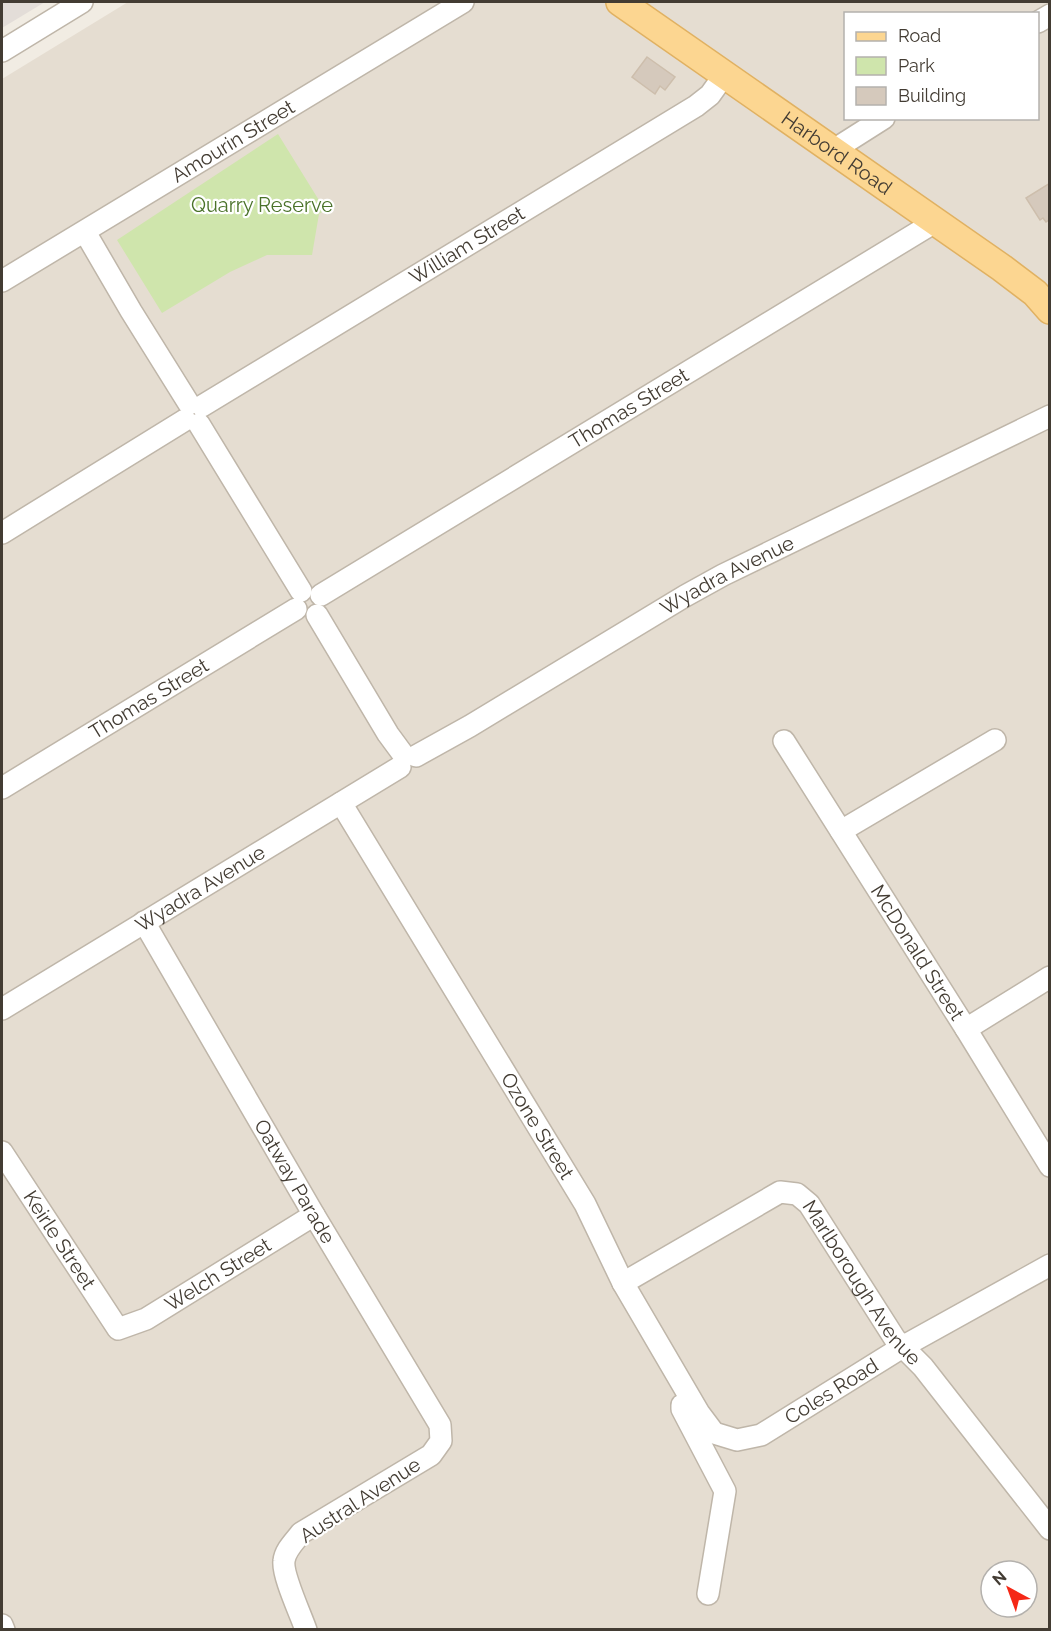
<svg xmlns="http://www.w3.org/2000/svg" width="1051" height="1631" viewBox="0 0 1051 1631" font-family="Raleway,sans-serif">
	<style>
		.residential { fill: #e5ddd1; fill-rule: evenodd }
		.industrial { fill: #e3ddd8 }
		.green { fill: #cfe5ac }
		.building { fill: #d5c9bc; stroke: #cdbeac; stroke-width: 1.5 }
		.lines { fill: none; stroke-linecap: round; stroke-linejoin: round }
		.minor-casing { stroke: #bfb6a9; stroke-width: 24 }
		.major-casing { stroke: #e0b162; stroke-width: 30 }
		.minor { stroke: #fff; stroke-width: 21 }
		.major { stroke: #fcd691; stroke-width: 27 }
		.labels { text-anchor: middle; stroke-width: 4.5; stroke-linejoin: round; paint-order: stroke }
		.street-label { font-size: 20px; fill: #433c33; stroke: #fff }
		.park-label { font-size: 20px; fill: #4a7229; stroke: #fff }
	</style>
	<rect width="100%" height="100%" fill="#f1ece3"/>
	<path class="residential" d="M128,2h921v1627l-1047,1v-1551zM846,14h192v104h-192zM991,1571h36v36h-36z"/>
	<path class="industrial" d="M2,2h43l-43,26z"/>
	<path class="green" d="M278,134l47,76 -6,4 -7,41h-45l-37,17 -68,41 -45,-73z"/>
	<path class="building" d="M647,57l28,20 -10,13 -5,-4 -5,8 -23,-17z
		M1050,183v36l-4,3 -3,-4 -3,2 -14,-22z"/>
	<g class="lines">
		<defs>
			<g id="minor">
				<path d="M1038,22l12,-7"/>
				<path d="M2,51l80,-49"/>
				<path d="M832,151l52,-33"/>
				<path d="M85,232l46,79 58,93"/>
				<path id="s1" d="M2,281l461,-279"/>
				<path id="s2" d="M202,406l494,-300 14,-11 15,-21"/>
				<path d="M199,424l102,167"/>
				<path d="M2,533l183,-113"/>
				<path id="s3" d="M321,595l614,-373"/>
				<path d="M317,615l71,119 14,19"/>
				<path id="s4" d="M784,741l182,288 84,137"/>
				<path id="s5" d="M416,756l54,-30 215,-130 38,-21 327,-159"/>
				<path id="s6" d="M2,788l294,-179"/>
				<path id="s7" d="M341,803l244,401 38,79 76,130 15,20 23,7 24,-5 143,-89 146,-81"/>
				<path d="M841,831l154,-91"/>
				<path id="s8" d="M144,922l170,293 126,210 1,16 -10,14 -130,78c-6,8 -16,17 -17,28 -2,14 17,54 22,69"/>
				<path id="s9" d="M2,1009l398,-242"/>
				<path d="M966,1029l84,-52"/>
				<path id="s10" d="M2,1152l116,177 28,-10 168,-104"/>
				<path id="s11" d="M623,1283l157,-91 17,2 12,10 86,135 28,28 127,162"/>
				<path d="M682,1405v4l43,82 -17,103"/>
				<path d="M2,1625l2,5"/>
			</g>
			<g id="major">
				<path id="s12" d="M620,2l382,266 33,25 15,17"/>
			</g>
		</defs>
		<use href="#minor" class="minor-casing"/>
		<use href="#major" class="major-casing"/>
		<use href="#minor" class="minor"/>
		<use href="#major" class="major"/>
	</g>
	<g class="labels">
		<g class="street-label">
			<text dy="7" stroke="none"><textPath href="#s1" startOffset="270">Amourin Street</textPath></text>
			<text dy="7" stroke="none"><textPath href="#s12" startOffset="264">Harbord Road</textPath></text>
			<text dy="7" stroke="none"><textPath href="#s2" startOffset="310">William Street</textPath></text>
			<text dy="7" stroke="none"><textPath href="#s3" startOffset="360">Thomas Street</textPath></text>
			<text dy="7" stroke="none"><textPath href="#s5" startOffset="360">Wyadra Avenue</textPath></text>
			<text dy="7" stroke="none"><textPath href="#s6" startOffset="172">Thomas Street</textPath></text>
			<text dy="7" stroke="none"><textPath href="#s9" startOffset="232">Wyadra Avenue</textPath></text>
			<text dy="7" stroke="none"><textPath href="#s4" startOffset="250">McDonald Street</textPath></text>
			<text dy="7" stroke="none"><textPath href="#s7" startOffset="378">Ozone Street</textPath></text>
			<text dy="7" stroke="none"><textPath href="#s8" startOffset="300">Oatway Parade</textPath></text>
			<text dy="7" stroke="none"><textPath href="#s10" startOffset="105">Keirle Street</textPath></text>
			<text dy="7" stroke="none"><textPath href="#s10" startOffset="326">Welch Street</textPath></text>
			<text dy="7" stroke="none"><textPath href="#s11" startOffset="309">Marlborough Avenue</textPath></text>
			<text dy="7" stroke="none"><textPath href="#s7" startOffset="864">Coles Road</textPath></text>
			<text transform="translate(360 1500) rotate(-33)" y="7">Austral Avenue</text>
		</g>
		<g class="park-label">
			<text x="262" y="212">Quarry Reserve</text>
		</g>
	</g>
	<rect width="1051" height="1631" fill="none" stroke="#433c33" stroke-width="6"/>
	<rect x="844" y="12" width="195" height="108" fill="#ffffff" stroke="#b4b1ad" stroke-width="1.5"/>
	<rect x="856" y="32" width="30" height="9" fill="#fcd691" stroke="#b4b1ad" stroke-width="1.5"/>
	<text x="898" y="42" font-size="18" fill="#433c33">Road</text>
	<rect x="856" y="57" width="30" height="18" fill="#cfe5ac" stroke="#b4b1ad" stroke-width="1.5"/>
	<text x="898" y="72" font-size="18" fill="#433c33">Park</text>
	<rect x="856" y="87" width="30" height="18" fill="#d5c9bc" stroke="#b4b1ad" stroke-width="1.5"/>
	<text x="898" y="102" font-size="18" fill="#433c33">Building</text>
	<g transform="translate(1009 1589) rotate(319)"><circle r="28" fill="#ffffff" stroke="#b4b1ad" stroke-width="1.5"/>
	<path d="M0-4.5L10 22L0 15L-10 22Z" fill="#f52816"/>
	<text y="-9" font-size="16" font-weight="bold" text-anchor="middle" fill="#433c33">N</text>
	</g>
</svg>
